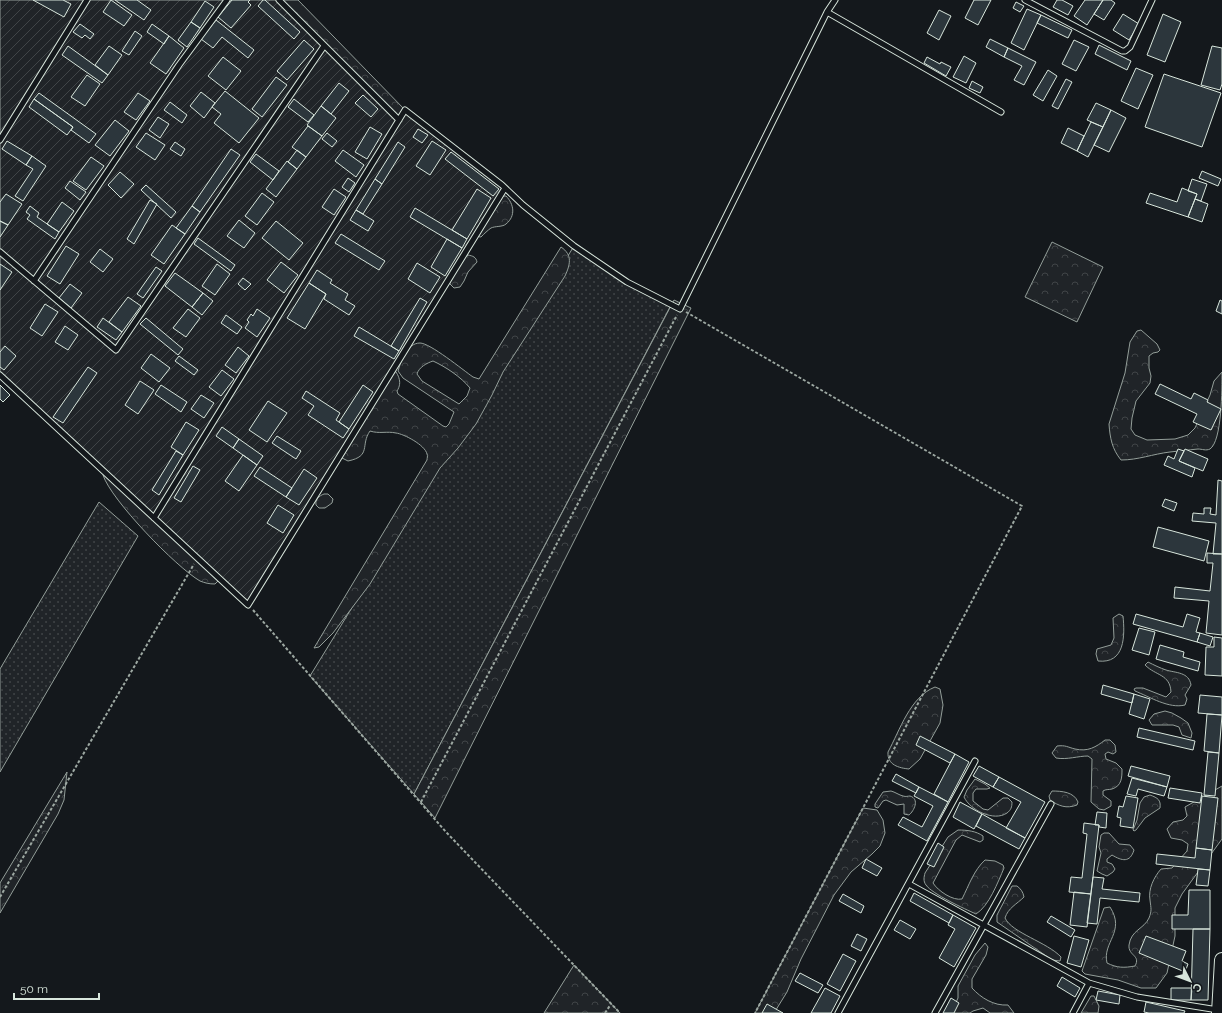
<svg xmlns="http://www.w3.org/2000/svg" width="1222" height="1013" viewBox="0 0 1222 1013" font-family="Raleway,sans-serif">
	<style>
		.grass { fill: url(#grass-dots); stroke: #939e99 }
		.forest { fill: url(#forest-crowns); stroke: #939e99; fill-rule: evenodd }
		.garden { fill: url(#garden-furrows); stroke: #939e99 }
		.building { fill: #2c363c; stroke: #d8e6dc }
		.lines { fill: none; stroke-linecap: round; stroke-linejoin: round }
		.service-casing { stroke: #d8e6dc; stroke-width: 7 }
		.secondary-casing { stroke: #d8e6dc; stroke-width: 16 }
		.path { stroke: #9da8a2; stroke-width: 2; stroke-dasharray: 3 2; stroke-linecap: butt }
		.service { stroke: #14181c; stroke-width: 5 }
		.secondary { stroke: #14181c; stroke-width: 14 }
	</style>
	<defs>
		<pattern id="grass-dots" width="8" height="8" patternUnits="userSpaceOnUse"><rect width="8" height="8" fill="#202428"/><path d="M2 2h.1M6 6h.1" fill="none" stroke="#404447" stroke-width="1.8" stroke-linecap="round"/></pattern>
		<pattern id="forest-crowns" width="20" height="18" patternUnits="userSpaceOnUse"><rect width="20" height="18" fill="#202428"/><path d="M2 6a3 3 0 1 1 6 0M12 15a3 3 0 1 1 6 0" fill="none" stroke="#404447"/></pattern>
		<pattern id="garden-furrows" width="10" height="10" patternUnits="userSpaceOnUse"><rect width="10" height="10" fill="#202428"/><path d="M-1 1l2-2M0 10L10 0M9 11l2-2" fill="none" stroke="#404447"/></pattern>
	</defs>
	<rect width="100%" height="100%" fill="#14181c"/>
	<path class="grass" d="M574,246l53,36 44,23 -257,489 -104,-118z
		M99,502l39,34 -138,236v-103z"/>
	<path class="forest" d="M279,0h19l107,110 -6,10z
		M498,196h8c8,8 10,20 0,28 -3,3 -11,2 -15,4 -3,2 -7,6 -10,9l-8,-1z
		M1052,242l51,25 -26,55 -52,-25z
		M561,247c12,8 9,18 4,29l-62,96 -11,23 -16,29 -18,24 -18,20 -70,116 -37,49 -14,14 -5,1 113,-188c0,-2 1,-4 0,-6 -2,-9 -23,-20 -31,-21 -9,-2 -17,1 -26,-2 -10,14 2,25 -22,30l-6,-3 -3,-7 52,-85c7,7 12,16 6,25l1,3 45,32 3,1 3,-3 5,-12 -51,-34 -5,-7c3,-10 9,-28 22,-28 10,0 43,27 53,34l6,2zM433,361c13,6 28,16 37,27l-3,8 -8,8 -37,-23 -5,-7c2,-7 10,-11 16,-13z
		M468,255c5,1 8,2 9,7l-9,10 -4,9 -4,6 -6,1 -4,-4 -1,-6 9,-18z
		M674,300l17,8 -256,510 -21,-24z
		M1141,330l16,14 3,6 -2,2 -5,1 -4,3v12l2,8 -1,7 -14,18 -4,17 -1,11 4,6 12,5 28,-1 13,-4 7,-7 15,-33 4,-14 8,-9c0,17 0,69 -12,77 -4,2 -8,0 -12,0 -10,1 -19,2 -28,3 -17,2 -32,8 -49,8 -9,-11 -11,-22 -12,-36l16,-51 5,-31 7,-11z
		M108,470l110,111 -3,3c-6,0 -10,-1 -15,-3 -24,-14 -89,-81 -97,-106z
		M324,494h4l5,5 -1,4 -7,5h-6l-3,-3c-1,-6 3,-9 8,-11z
		M1119,614l4,2c2,20 2,48 -25,45l-2,-7 1,-5 14,-4 3,-7 -1,-20z
		M1148,662c6,3 12,6 18,8 10,3 23,2 25,15l-6,10 2,4 -2,6c-16,4 -35,-8 -50,-14l-1,-2 2,-1h7l23,9 5,-5c-1,-18 -15,-16 -26,-27z
		M935,687l5,2 3,16 -3,18 -20,36 -11,10c-10,-1 -22,-4 -21,-17 12,-22 22,-55 47,-65z
		M1165,711l7,2 9,5 7,5 4,10 -1,5 -9,-3 -3,-8 -6,-2h-21l-3,-5 5,-6z
		M1105,740h5l5,5 1,7 -3,2 -5,-2 -3,2 1,5 10,4 6,6c0,8 0,17 -10,20 -4,1 -6,0 -9,2v4l8,6v5l-7,4 -5,-1 -8,-7 1,-43 -4,-3c-10,0 -21,4 -32,2l-4,-5 5,-7c9,-1 10,1 18,3 13,3 21,-2 30,-9z
		M67,772l-3,28 -6,14 -58,99v-30z
		M975,779l10,5 5,4 -3,1h-11l-3,4v8l10,8 5,1 15,-12h5l4,4c0,5 -1,8 -5,11 -13,9 -37,-3 -43,-16l3,-7z
		M1222,786v53l-40,55 -7,14v28l-8,37 -11,15h-15l-23,-8 -33,-6 -3,-3 22,-63 6,-1c16,25 -8,35 -3,56 10,5 17,5 28,3 6,-11 -7,-10 -6,-21 2,-15 15,-16 20,-27 3,-8 2,-9 1,-18 -2,-11 4,-23 11,-31l11,-1 15,-17 1,-7 -6,-4 -11,-2 -4,-9 6,-7 10,-2 4,-4 -2,-9z
		M891,791c4,1 8,4 12,5 3,1 5,0 7,0 10,3 4,15 -1,19l-5,-1v-10l-7,1 -11,-5 -3,1 -5,7 -3,-1v-3l8,-12z
		M1052,791c10,0 22,1 26,11l-1,3c-11,4 -18,1 -27,-5l-1,-4z
		M1150,795c8,3 11,5 10,13l-15,10 -9,12 -2,1 -1,-1 4,-10 3,-17 4,-6z
		M863,808l14,2 6,10 2,13 -5,13 -8,8 -21,18 -17,23 -33,64 -14,33 -13,21h-19z
		M958,830c9,0 18,1 25,6v4l-3,2 -18,-7 -6,5 -23,43c5,8 20,18 29,16 7,-14 12,-29 23,-39l10,1 8,4 1,3c-6,14 -15,38 -28,46 -11,-5 -44,-20 -50,-29 -3,-4 -2,-8 -1,-12l23,-36z
		M1104,833h5l10,11 11,1 4,5c-4,13 -12,11 -22,5l-5,4v3l5,2 3,5 -2,3 -6,4 -5,-2 -5,-3 4,-18 -2,-6 2,-12z
		M1012,886h5c4,3 6,6 7,11 -7,7 -16,11 -19,21 7,15 42,24 56,39l-1,4 -8,-1 -55,-38v-7z
		M985,943l3,4 -2,8 -14,24v9c9,10 22,18 36,17l6,8h-24l-7,-5 -10,3 -3,2h-19l7,-15v-12l17,-31z
		M574,965l46,48h-76z
		M1091,996h3l5,10 -1,7h-17z"/>
	<path class="garden" d="M0,0h279l120,119 6,-9 100,78 -257,417 -248,-230z"/>
	<path class="building" d="M33,0h30l8,4 -7,13z
		M111,0l21,15 -8,11 -21,-14z
		M115,0h22l14,10 -7,10z
		M232,0h18l-2,2 3,3 -20,23 -13,-11z
		M263,0h2l35,32 -6,7 -36,-33z
		M974,0h17l-13,25 -13,-7z
		M1057,0h5l11,6 -5,9 -15,-8z
		M1085,0h18l-16,25 -13,-9z
		M1103,0h8l4,3 -11,17 -10,-6z
		M205,1l9,6 -14,21 -9,-6z
		M1016,2l8,4 -4,6 -7,-4z
		M1027,9l14,6 -17,35 -13,-7z
		M939,10l12,6 -12,24 -12,-7z
		M1123,14l16,10 -10,16 -16,-10z
		M1163,14l18,8 -16,40 -18,-7z
		M1041,15l31,15 -4,8 -31,-15z
		M216,20l38,30 -6,8 -26,-21 -9,11 -12,-9z
		M191,22l9,6 -13,19 -9,-7z
		M80,24l14,10 -4,5 -5,-4 -3,3 -9,-6z
		M152,24l17,12 -5,8 -17,-12z
		M135,31l7,5 -13,19 -7,-4z
		M169,36l15,12 -18,26 -16,-11z
		M990,39l18,9 -4,9 -18,-10z
		M304,40l10,9 -27,31 -10,-9z
		M1074,40l15,7 -13,24 -14,-7z
		M1099,45l32,16 -4,9 -32,-16z
		M68,46l40,29 -6,8 -40,-28z
		M109,46l13,9 -14,20 -13,-10z
		M1212,46l10,2v36l-2,6 -19,-5z
		M1008,48l28,14 -12,23 -10,-5 8,-14 -18,-9z
		M964,56l12,7 -10,20 -13,-6z
		M223,57l18,14 -15,19 -18,-14z
		M927,57l13,7 1,-2 10,5 -5,9 -22,-13z
		M1136,68l17,7 -15,34 -17,-8z
		M1048,70l9,6 -14,25 -10,-6z
		M1164,74l57,19 -19,54 -57,-20z
		M87,75l13,9 -15,22 -14,-9z
		M276,77l11,8 -25,32 -10,-8z
		M1066,79l6,3 -14,27 -6,-3z
		M972,81l11,6 -3,6 -11,-5z
		M339,83l10,8 -18,23 -10,-8z
		M225,91l34,27 -20,25 -25,-20 7,-9 -9,-7z
		M201,92l14,11 -11,15 -14,-12z
		M39,93l57,41 -7,9 -18,-13 2,-3 -39,-28z
		M138,93l12,8 -14,19 -12,-8z
		M363,95l15,14 -7,8 -16,-14z
		M34,99l39,28 -6,8 -38,-28z
		M294,99l20,16 -6,7 -20,-15z
		M170,102l17,13 -5,8 -18,-13z
		M1096,103l15,7 -8,17 -16,-7z
		M321,106l15,12 -14,18 -15,-11z
		M1111,110l15,8 -17,34 -15,-7z
		M158,117l11,7 -9,14 -11,-8z
		M115,120l14,11 -19,25 -15,-11z
		M1091,122l12,5 -15,30 -11,-6z
		M308,126l14,10 -16,21 -14,-10z
		M370,127l12,7 -15,25 -12,-7z
		M1068,128l16,8 -7,15 -16,-8z
		M418,129l10,6 -6,8 -9,-6z
		M146,133l19,12 -10,15 -19,-13z
		M327,133l10,8 -5,6 -10,-8z
		M7,141l25,15 -6,9 -24,-16z
		M432,141l14,9 -16,25 -14,-9z
		M175,142l10,7 -4,7 -11,-7z
		M398,142l7,5 -23,37 -7,-5z
		M231,149l9,6 -40,57 -8,-6z
		M297,150l9,7 -9,12 -9,-7z
		M343,150l21,15 -8,12 -21,-16z
		M451,152l48,37 -6,7 -48,-37z
		M256,154l23,17 -6,9 -23,-18z
		M32,156l14,10 -23,35 -8,-5 18,-27 -7,-4z
		M91,157l13,9 -18,24 -13,-9z
		M287,161l10,8 -21,28 -10,-8z
		M1202,171l19,8 -3,7 -19,-8z
		M120,172l14,12 -13,14 -13,-13z
		M348,178l7,5 -6,9 -7,-5z
		M375,179l7,5 -19,30 -7,-4z
		M1192,179l15,5 -6,17 -6,-2 2,-5 -9,-3z
		M70,181l16,11 -6,8 -15,-12z
		M146,185l30,27 -5,6 -30,-28z
		M1182,188l15,6 -9,23 -42,-14 4,-10 27,9z
		M334,189l12,8 -12,18 -12,-8z
		M477,189l14,9 -24,41 -15,-9z
		M262,193l12,9 -17,23 -12,-9z
		M6,194l16,10 -14,21 -8,-4v-19z
		M1195,199l13,5 -6,18 -14,-5z
		M150,200l7,4 -23,40 -7,-5z
		M62,202l12,9 -15,21 -12,-8z
		M30,206l9,7 -2,4 22,15 -4,7 -28,-20 3,-4 -4,-3z
		M192,206l8,6 -15,22 -9,-6z
		M415,208l52,31 -5,9 -52,-31z
		M356,210l18,11 -6,10 -18,-11z
		M239,220l16,13 -11,15 -17,-12z
		M0,221l8,4 -8,12z
		M276,221l27,22 -14,17 -27,-22z
		M172,225l13,9 -21,30 -13,-9z
		M341,234l44,27 -6,9 -44,-27z
		M198,238l37,27 -4,6 -37,-27z
		M447,239l15,9 -17,28 -14,-9z
		M66,246l13,8 -19,30 -13,-8z
		M100,249l13,10 -10,13 -13,-10z
		M281,262l17,13 -14,18 -17,-13z
		M417,263l23,14 -10,16 -22,-14z
		M0,264l12,8 -12,18z
		M217,264l13,10 -15,21 -13,-9z
		M156,267l6,4 -19,27 -6,-4z
		M317,270l15,10 -2,3 18,11 -3,6 10,6 -6,9 -25,-16 2,-5 -17,-11z
		M175,273l28,20 -11,14 -27,-21z
		M243,278l8,6 -6,6 -7,-6z
		M309,283l17,11 -21,35 -18,-11z
		M70,284l12,9 -11,15 -12,-10z
		M203,293l10,8 -11,14 -10,-8z
		M128,297l13,9 -19,26 -13,-10z
		M420,298l7,4 -28,49 -8,-5z
		M1220,300l2,1v13l-6,-3z
		M45,304l13,8 -16,24 -12,-8z
		M188,309l12,9 -14,19 -13,-9z
		M257,309l13,9 -13,19 -12,-9 4,-6 -2,-2 4,-6 2,2z
		M226,315l16,12 -5,7 -16,-11z
		M103,318l19,14 -6,8 -19,-13z
		M146,318l37,31 -5,6 -38,-31z
		M65,326l13,9 -10,15 -13,-8z
		M359,327l40,24 -5,8 -40,-23z
		M5,346l11,10 -12,14 -4,-3v-15z
		M238,347l11,9 -13,17 -11,-8z
		M151,354l19,14 -11,14 -18,-14z
		M179,356l19,14 -4,5 -19,-14z
		M88,367l9,6 -34,50 -10,-6z
		M222,370l12,9 -13,17 -12,-9z
		M140,381l14,9 -16,24 -13,-9z
		M1160,384l31,15 3,-6 14,7 -1,2 14,7 -10,21 -18,-8 4,-8 -42,-20z
		M0,385l10,10 -7,7 -3,-3z
		M161,385l26,17 -6,10 -26,-18z
		M363,385l10,7 -24,37 -10,-7z
		M306,391l34,22 -4,7 13,9 -6,9 -35,-23 6,-9 -12,-8z
		M201,395l13,8 -10,15 -13,-9z
		M268,401l19,12 -20,29 -18,-12z
		M186,422l13,8 -16,25 -12,-8z
		M222,427l17,12 -6,9 -17,-12z
		M277,436l24,15 -5,8 -24,-16z
		M239,439l24,17 -6,9 -24,-17z
		M1178,449l6,2 -5,10 16,7 -3,9 -28,-12 4,-9 6,3z
		M1185,449l23,10 -5,12 -24,-10z
		M176,451l7,4 -24,40 -7,-5z
		M243,455l14,10 -18,26 -14,-10z
		M193,466l7,4 -19,32 -7,-4z
		M260,467l32,21 -6,9 -32,-21z
		M304,469l13,9 -18,27 -13,-8z
		M1218,480l4,1v73h-9l3,-31 -24,-2 1,-8 11,1v-6h7l-1,6 6,1z
		M1165,499l12,4 -3,8 -12,-5z
		M278,505l16,10 -11,18 -16,-10z
		M1158,527l51,14 -5,20 -51,-14z
		M1207,553l15,1v81l-16,-2 3,-32 -35,-3 1,-11 35,4 3,-28h-6z
		M1136,614l47,13 4,-13 13,4 -4,14 4,1 -3,9 -64,-18z
		M1139,628l16,4 -6,23 -17,-5z
		M1200,633l13,4 -3,9 -13,-4z
		M1214,637l8,1v38l-17,-1 1,-28h8z
		M1160,645l24,7 -1,5 17,5 -2,9 -42,-12z
		M1103,685l31,9 -2,9 -31,-9z
		M1134,694l16,5 -6,20 -15,-5z
		M1200,695l22,2v18l-24,-2z
		M1207,714l15,1 -3,38 -15,-2z
		M1139,728l56,13 -2,9 -56,-13z
		M920,736l35,18 -5,9 -34,-18z
		M1208,752l11,1 -4,43 -11,-1z
		M955,754l14,8 -21,40 -14,-8z
		M979,766l20,11 -6,10 -20,-11z
		M1131,766l39,10 -3,11 -39,-11z
		M896,774l23,13 -3,6 -24,-12z
		M999,777l46,25 -20,36 -19,-10 15,-26 -28,-15z
		M1132,778l35,9 -3,9 -26,-7 -2,7 -9,-2z
		M919,787l29,15 -21,39 -29,-16 5,-8 19,10 11,-21 -19,-10z
		M1170,788l32,5 -2,10 -32,-5z
		M1126,796l12,2 -5,30 -13,-2 1,-8 -4,-1 2,-11 4,1z
		M1202,796l16,2 -6,52 -16,-2z
		M960,802l22,12 -8,15 -21,-12z
		M1097,812l10,1 -1,15 -7,-1v-2h-4z
		M982,814l43,24 -6,11 -43,-23z
		M1084,823l15,2 -8,69 -22,-2 2,-15 11,1 5,-44 -4,-1z
		M938,843l6,4 -10,20 -7,-3z
		M1196,848l16,2 -2,20 -54,-6 1,-10 38,4z
		M866,859l16,9 -5,8 -15,-8z
		M1198,869l12,1 -2,16 -12,-1z
		M1093,877l11,1 -2,11 38,4 -1,9 -39,-4 -3,26 -10,-1z
		M1189,890h21v39h-38v-14h16z
		M1074,892l17,2 -4,33 -17,-2z
		M914,893l39,22 -4,8 -39,-22z
		M843,894l21,12 -3,7 -22,-12z
		M953,915l23,13 -22,39 -15,-9 16,-29 -7,-4z
		M1051,916l24,14 -4,7 -24,-15z
		M900,920l16,9 -6,10 -16,-9z
		M1193,929h17l-2,71h-17z
		M857,934l10,5 -6,12 -10,-5z
		M1074,936l15,4 -8,27 -14,-4z
		M1146,936l40,15 -4,10 6,3 -3,8 -46,-19z
		M843,954l13,7 -16,30 -13,-7z
		M800,973l23,12 -5,8 -23,-12z
		M1062,977l18,11 -5,9 -18,-11z
		M825,988l15,8 -9,17h-20z
		M1171,988h21l-1,12h-20z
		M1098,991l22,4 -1,9 -23,-4z
		M951,998l8,5 -5,10h-11z
		M1146,1002l39,9 -1,2h-35l-5,-1z
		M767,1004l16,9h-21z"/>
	<g class="lines">
		<defs>
			<path id="service" d="M279,0l120,120
				M835,0l-8,12 174,100
				M1025,0l97,51h3l5,-4 22,-47
				M0,140l87,-140
				M0,252l116,98 208,-304
				M34,281l145,-216 48,-65
				M0,375l248,230 257,-417
				M154,518l251,-408 97,75 21,20 51,41 53,36 53,27 147,-297
				M909,884l180,99 48,14 81,13
				M838,1013l137,-252
				M935,1013l116,-209
				M1073,1013l16,-30"/>
			<path id="secondary" d="M1219,1013l3,-53"/>
		</defs>
		<use href="#service" class="service-casing"/>
		<use href="#secondary" class="secondary-casing"/>
		<path class="path" d="M686,312l336,194 -267,507
			M253,610l193,222 174,181
			M421,802l256,-487
			M0,897l194,-333
			M605,1013l6,-9"/>
		<use href="#service" class="service"/>
		<use href="#secondary" class="secondary"/>
	</g>
	<g transform="translate(1190 981) rotate(132)" stroke="#14181c" stroke-width="3" paint-order="stroke">
	<path d="M0-3L7 15L0 10L-7 15Z" fill="#d8e6dc"/>
	<text y="-6" font-size="11" font-weight="bold" text-anchor="middle" fill="#d8e6dc">С</text>
	</g>
	<path d="M14 993v6h85v-6" fill="none" stroke="#d8e6dc" stroke-width="2"/>
	<text x="20" y="993" font-size="12" fill="#d8e6dc" stroke="#14181c" stroke-width="3" paint-order="stroke">50 m</text>
</svg>
